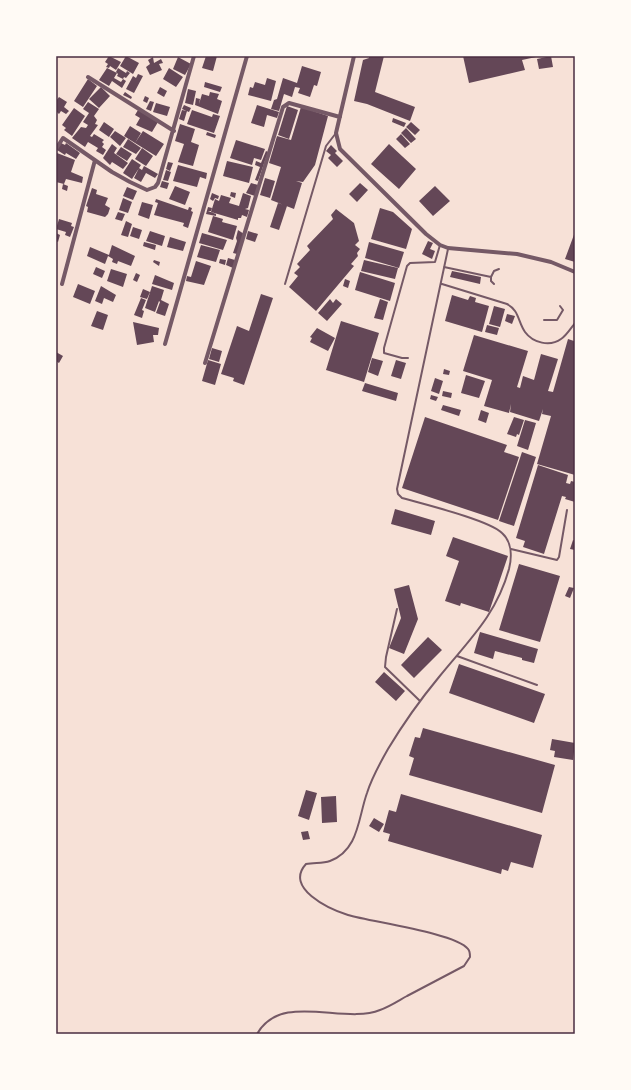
<svg xmlns="http://www.w3.org/2000/svg" width="631" height="1090" viewBox="0 0 631 1090" font-family="Signika,sans-serif">
	<style>
		.building { fill: #644757 }
		.lines { fill: none; stroke-linecap: round; stroke-linejoin: round }
		.service { stroke: #755966; stroke-width: 2 }
		.minor { stroke: #755966; stroke-width: 4 }
		.neatline { fill: none; stroke: #4a2c40; stroke-width: 1.5 }
	</style>
	<rect width="100%" height="100%" fill="#f7e1d7"/>
	<path class="building" d="M109,56l12,6 -5,8 -6,-4 -1,2 -3,-1 2,-3 -3,-2z
		M126,56l13,7 -6,11 -13,-8z
		M206,56h11l-4,15 -11,-3z
		M369,56h15l-9,36 40,15 -5,14 -43,-17 -13,-3 9,-41 6,-2z
		M463,56h73v1l-14,3 3,10 -56,13z
		M551,56l2,11 -14,2 -2,-10z
		M153,57l1,6 7,-4 2,4 -4,1 3,6 -12,5 -4,-8 4,-3 -2,-4z
		M178,57l13,7 -6,11 -12,-6z
		M302,66l19,6 -4,14 -3,-1 -4,12 -12,-4 2,-5 -5,-1 -3,10 -8,-3 -5,17 -8,-2 3,-9 3,-1 6,-21 14,5z
		M107,68l10,5 -3,5 7,4 2,-3 3,2 -4,7 -10,-7 -3,5 -10,-6z
		M118,68l8,5 1,-2 3,2 -4,5 -2,-1 -1,2 -6,-3 1,-2 -2,-2z
		M169,68l14,9 -7,10 -13,-8z
		M138,74l5,2 -9,17 -8,-4 7,-13 3,2z
		M267,78l9,3 -5,20 -23,-6 2,-8 3,1 2,-6 10,3z
		M88,79l9,7 -14,21 -9,-6z
		M205,82l17,5 -2,5 -16,-5z
		M101,87l9,9 -11,12 -10,-9z
		M160,87l7,4 -3,6 -7,-4z
		M188,89l8,2 -3,14 -8,-2z
		M125,92l7,5 -1,2 -8,-4z
		M210,92l9,2 -2,5 5,2 -4,13 -23,-9 1,-7 4,1 -1,5 3,-10 7,2z
		M145,96l4,2 -2,5 -4,-2z
		M59,97l8,5 -3,5 5,4 -3,3 -5,-3 -2,3 -3,-3v-10z
		M150,101l4,1 -3,9 -5,-2z
		M88,102l11,7 -5,7 3,4 -2,4 3,1 -8,11 2,1 2,-3 10,6 -2,2 2,2 -2,3 4,3 -3,5 -7,-4 2,-3 -10,-6 -3,5 -13,-9 9,-11 5,1 2,-3 -5,-3 6,-9 -6,-4z
		M156,103l14,4 -3,9 -14,-4z
		M184,105l7,3 -2,4 -7,-3z
		M257,105l22,7 -2,6 -10,-3 -3,12 -13,-4z
		M287,106l11,4 -9,29 -11,-4z
		M301,107l27,9 -13,49 -12,17 -7,-1 6,2 -8,26 -23,-9 10,-33 -12,-4 8,-27 14,4z
		M74,108l11,8 -13,20 -8,-6 2,-2 -4,-3z
		M138,110l20,12 -6,10 -16,-7 4,-7 -5,-3z
		M182,110l5,1 -3,10 -5,-2z
		M192,110l20,7 1,-3 7,2 -6,17 -27,-9z
		M393,118l13,5 -2,4 -12,-5z
		M104,122l10,7 -5,8 -10,-7z
		M411,122l9,8 -5,5 -9,-8z
		M180,124l15,5 -4,13 8,3 -6,21 -15,-4 6,-18 -9,-3z
		M130,126l11,7 -6,10 -11,-7z
		M406,128l10,11 -5,4 -10,-10z
		M115,131l11,7 -6,8 -10,-9z
		M143,131l21,13 -8,12 -21,-13z
		M207,132l9,3 -1,3 -9,-3z
		M401,134l9,10 -5,4 -9,-9z
		M128,139l13,9 -5,6 -13,-7z
		M236,140l29,9 -4,11 -7,-2 -2,7 -22,-7z
		M61,143l4,2 1,-2 14,10 -4,6 -10,-6 -1,2 -8,-5z
		M112,144l5,4 -3,5 14,10 -5,6 -11,-7 -2,3 -7,-7z
		M389,144l27,25 -17,20 -28,-25z
		M331,145l6,6 -2,2 8,8 -6,6 -9,-9 3,-3 -5,-4z
		M121,147l11,7 -5,7 -11,-7z
		M142,148l11,8 -7,10 -11,-7z
		M266,151l2,1 -10,29 -3,-1 5,-13 -5,-2 1,-4 5,2z
		M57,153l18,7 -4,12 12,5 -1,6 -16,-4 -2,5 -8,-2z
		M132,159l9,6 -9,14 -9,-6z
		M227,161l26,6 -4,16 -26,-7z
		M168,162l5,1 -3,8 -4,-2z
		M178,165l29,8 -1,6 -6,-2 -3,10 -24,-6z
		M144,166l14,8 -3,4 -9,-5 -5,9 -7,-4 5,-10 3,2z
		M166,170l5,2 -3,9 -5,-1z
		M265,178l10,3 -5,17 -10,-3z
		M162,181l7,2 -2,6 -7,-2z
		M251,183l7,2 -3,11 -9,-3z
		M360,183l8,7 -11,12 -8,-8z
		M63,184l5,2 -1,5 -5,-2z
		M175,186l15,6 -5,13 -16,-6z
		M435,186l15,15 -17,15 -14,-15z
		M127,187l10,4 -4,9 -10,-4z
		M92,188l5,2 -1,4 12,4 -3,7 5,3 -2,6 -3,3 -18,-5 1,-5 -2,-1z
		M231,192l5,1 -1,5 -5,-2z
		M212,193l7,3 -1,3 -3,-1 -2,3 -3,-2z
		M243,193l8,3 -3,12 -3,1 4,1 -2,7 -5,-2 -1,3h-3v2l-27,-8 4,-13 4,2 2,-6 10,3 -2,5 10,3z
		M123,198l9,4 -4,11 -9,-3z
		M156,199l32,11 1,-3 3,1 -1,3 2,1 -5,16 -5,-2 1,-3 -30,-8 4,-12 -3,-1z
		M142,202l11,3 -4,14 -11,-4z
		M278,203l9,3 -8,24 -9,-3z
		M208,207l4,1 -1,3h-3l8,3v2l-10,-2z
		M380,208l13,4 19,17 -6,20 -35,-10z
		M336,209l18,14 5,18 -4,4 5,4 -3,4 1,3 -7,8 3,2 -38,45 -27,-24 9,-11 -4,-3 6,-6 -3,-3 13,-14 -3,-4 26,-27 -2,-4z
		M118,212l7,2 -3,7 -7,-2z
		M213,216l10,3 -1,3 15,4 -4,14 -25,-8z
		M59,219l13,4 -1,3 3,1 -4,10 -5,-2 1,-3 -10,-3z
		M126,221l6,3 -4,13 -7,-2z
		M133,227l9,3 -3,9 -9,-3z
		M238,230l6,4 -7,20 -4,-1 4,-12 -1,-3z
		M150,231l15,5 -3,10 -16,-5z
		M248,231l10,3 -3,8 -9,-3z
		M575,232v30l-10,-3z
		M56,233l4,2 -2,7 -2,-1z
		M202,233l25,7 -4,10 -24,-7z
		M170,237l16,5 -3,9 -16,-4z
		M428,241l5,2 -3,6 5,2 -3,8 -10,-5z
		M144,242l12,3 -1,5 -12,-4z
		M369,242l35,10 -5,16 -34,-10z
		M112,245l23,11 -4,10 -13,-5 -1,3 -5,-2 1,-3 -5,-3 -3,8 -18,-8 3,-9 19,8z
		M201,245l19,5 -4,12 -19,-5z
		M228,258l7,2 -2,8 -7,-3z
		M220,259l6,1 -1,5 -6,-2z
		M154,260l6,2 -1,4 -6,-4z
		M364,260l34,8 -3,11 -34,-8z
		M196,261l15,5 -7,19 -18,-4 1,-5 4,1z
		M96,267l9,4 -3,7 -9,-4z
		M111,269l16,5 -4,13 -16,-6z
		M452,271l29,6 -1,7 -30,-7z
		M360,272l35,11 -5,18 -35,-11z
		M136,273l4,2 -3,7 -4,-2z
		M155,275l19,8 -2,7 -20,-6z
		M345,279l5,2 -2,7 -5,-2z
		M78,284l17,7 -5,13 -17,-7z
		M101,286l15,9 -3,7 -9,-4 -2,6 -7,-3z
		M152,286l12,4 -3,10 8,4 -4,12 -9,-3 4,-11 -1,-1 -4,11 -10,-4z
		M143,289l7,3 -3,7 -7,-2z
		M261,294l12,4 -29,87 -11,-4 1,-3 -13,-4 16,-48 12,5z
		M452,295l16,5 2,-4 6,2 -1,4 14,4 -7,26 -37,-11z
		M141,298l5,2 -4,10 2,1 -2,7 -8,-3z
		M330,299l3,4 3,-4 6,5 -15,17 -9,-8z
		M380,299l8,3 -5,18 -9,-2z
		M494,306l11,3 -5,18 -11,-3z
		M97,311l11,4 -5,15 -12,-4z
		M507,314l8,2 -3,8 -7,-3z
		M341,321l38,12 -15,49 -38,-12z
		M133,322l26,6 -1,7h-5l1,7 -17,3z
		M487,325l12,3 -2,7 -12,-3z
		M317,328l18,10 -7,13 -18,-9 2,-4 -2,-1z
		M474,335l54,16 -11,36 3,1 3,-12 11,4 7,-26 17,5 -10,32 5,1 15,-53 6,2 1,-4v138l-38,-11 14,-48 -9,-2 1,-5 -4,12 -29,-9 1,-8 -2,9 -25,-7 8,-26 -29,-9z
		M212,348l10,3 -3,11 -10,-3z
		M56,352l7,4 -4,7 -3,-2z
		M372,358l11,3 -5,15 -10,-4z
		M208,360l13,4 -6,21 -13,-4z
		M396,360l10,3 -5,16 -10,-3z
		M444,369l6,2 -1,4 -6,-1z
		M466,375l19,6 -6,17 -18,-5z
		M435,378l8,3 -4,13 -8,-3z
		M365,383l33,10 -2,8 -34,-10z
		M443,391l9,2 -1,5 -9,-2z
		M431,395l7,2 -2,4 -6,-2z
		M443,405l18,5 -2,6 -18,-6z
		M481,410l8,3 -3,10 -8,-3z
		M425,417l82,28 -3,7 15,5 -21,63 -96,-32z
		M514,417l10,3 -5,15 -2,-1 -1,3 -9,-3z
		M525,420l11,3 -8,27 -11,-4z
		M522,452l14,5 -22,69 -15,-5z
		M538,465l30,10 -2,8 4,1 1,-3 4,1v20l-10,-3 1,-2 -4,-1 -18,58 -21,-7 2,-6 -9,-3z
		M395,509l40,12 -4,14 -40,-11z
		M453,537l55,19 -19,56 -28,-9 -1,3 -15,-5 14,-40 -13,-5z
		M573,540l2,1v9l-5,-1z
		M519,564l41,12 -20,66 -41,-12z
		M409,585l9,34 -14,35 -15,-6 12,-30 -7,-29z
		M569,587l5,1 -4,10 -5,-2z
		M480,632l58,17 -4,14 -12,-3v-2l-27,-7 -2,8 -19,-6z
		M428,637l14,13 -28,28 -13,-13z
		M459,664l86,30 -11,29 -85,-30z
		M384,672l21,19 -9,10 -21,-19z
		M423,728l132,37 -13,48 -133,-38 5,-17 -5,-2 6,-19 5,1z
		M552,739l23,4 -2,17 -19,-3 1,-6 -5,-1z
		M306,790l11,3 -8,27 -11,-4z
		M401,794l141,41 -9,33 -22,-6 -3,9 -6,-2 -1,5 -113,-33 2,-7 -7,-2 6,-22 7,2z
		M336,796l1,26 -15,1 -1,-26z
		M374,818l10,6 -5,8 -10,-6z
		M308,831l2,8 -7,1 -2,-8z"/>
	<g class="lines">
		<path class="service" d="M444,267l47,10 3,-6 5,-2
			M491,277v4l3,3
			M285,284l41,-138 10,-13
			M442,284l65,20c12,6 11,18 18,28 8,11 25,15 36,7 5,-3 10,-11 14,-16
			M544,320h13l6,-10 -3,-4
			M408,358h-6l-18,-5v-5l23,-82 3,-3 25,-1 5,-17
			M511,549l46,11 2,-3 8,-47
			M397,609l-11,48 -1,10 35,34
			M457,656l80,29
			M257,1034c24,-43 87,-9 123,-24 9,-3 18,-9 27,-14 19,-10 38,-20 57,-30l6,-9c0,-3 0,-6 -2,-8 -12,-16 -97,-27 -120,-34 -19,-6 -64,-27 -42,-51 8,-2 16,0 24,-3 29,-11 28,-43 37,-68 5,-16 13,-30 21,-44 15,-25 32,-49 51,-72 29,-36 57,-61 70,-108 3,-12 3,-27 -7,-36 -13,-13 -79,-29 -100,-35l-4,-4 -1,-5 51,-240"/>
		<path class="minor" d="M354,56l-18,77 4,16 86,85 14,11 8,3 69,6 34,8 24,10
			M88,77l86,54
			M56,149l7,-11 49,34 18,10 17,8 8,-3 3,-4 36,-127
			M62,284l33,-124
			M165,344l82,-288
			M205,363l78,-256 6,-4 51,14"/>
	</g>
	<rect width="631" height="1090" fill="none" stroke="#fffaf5" stroke-width="114"/>
	<rect x="57" y="57" width="517" height="976" class="neatline"/>
</svg>
